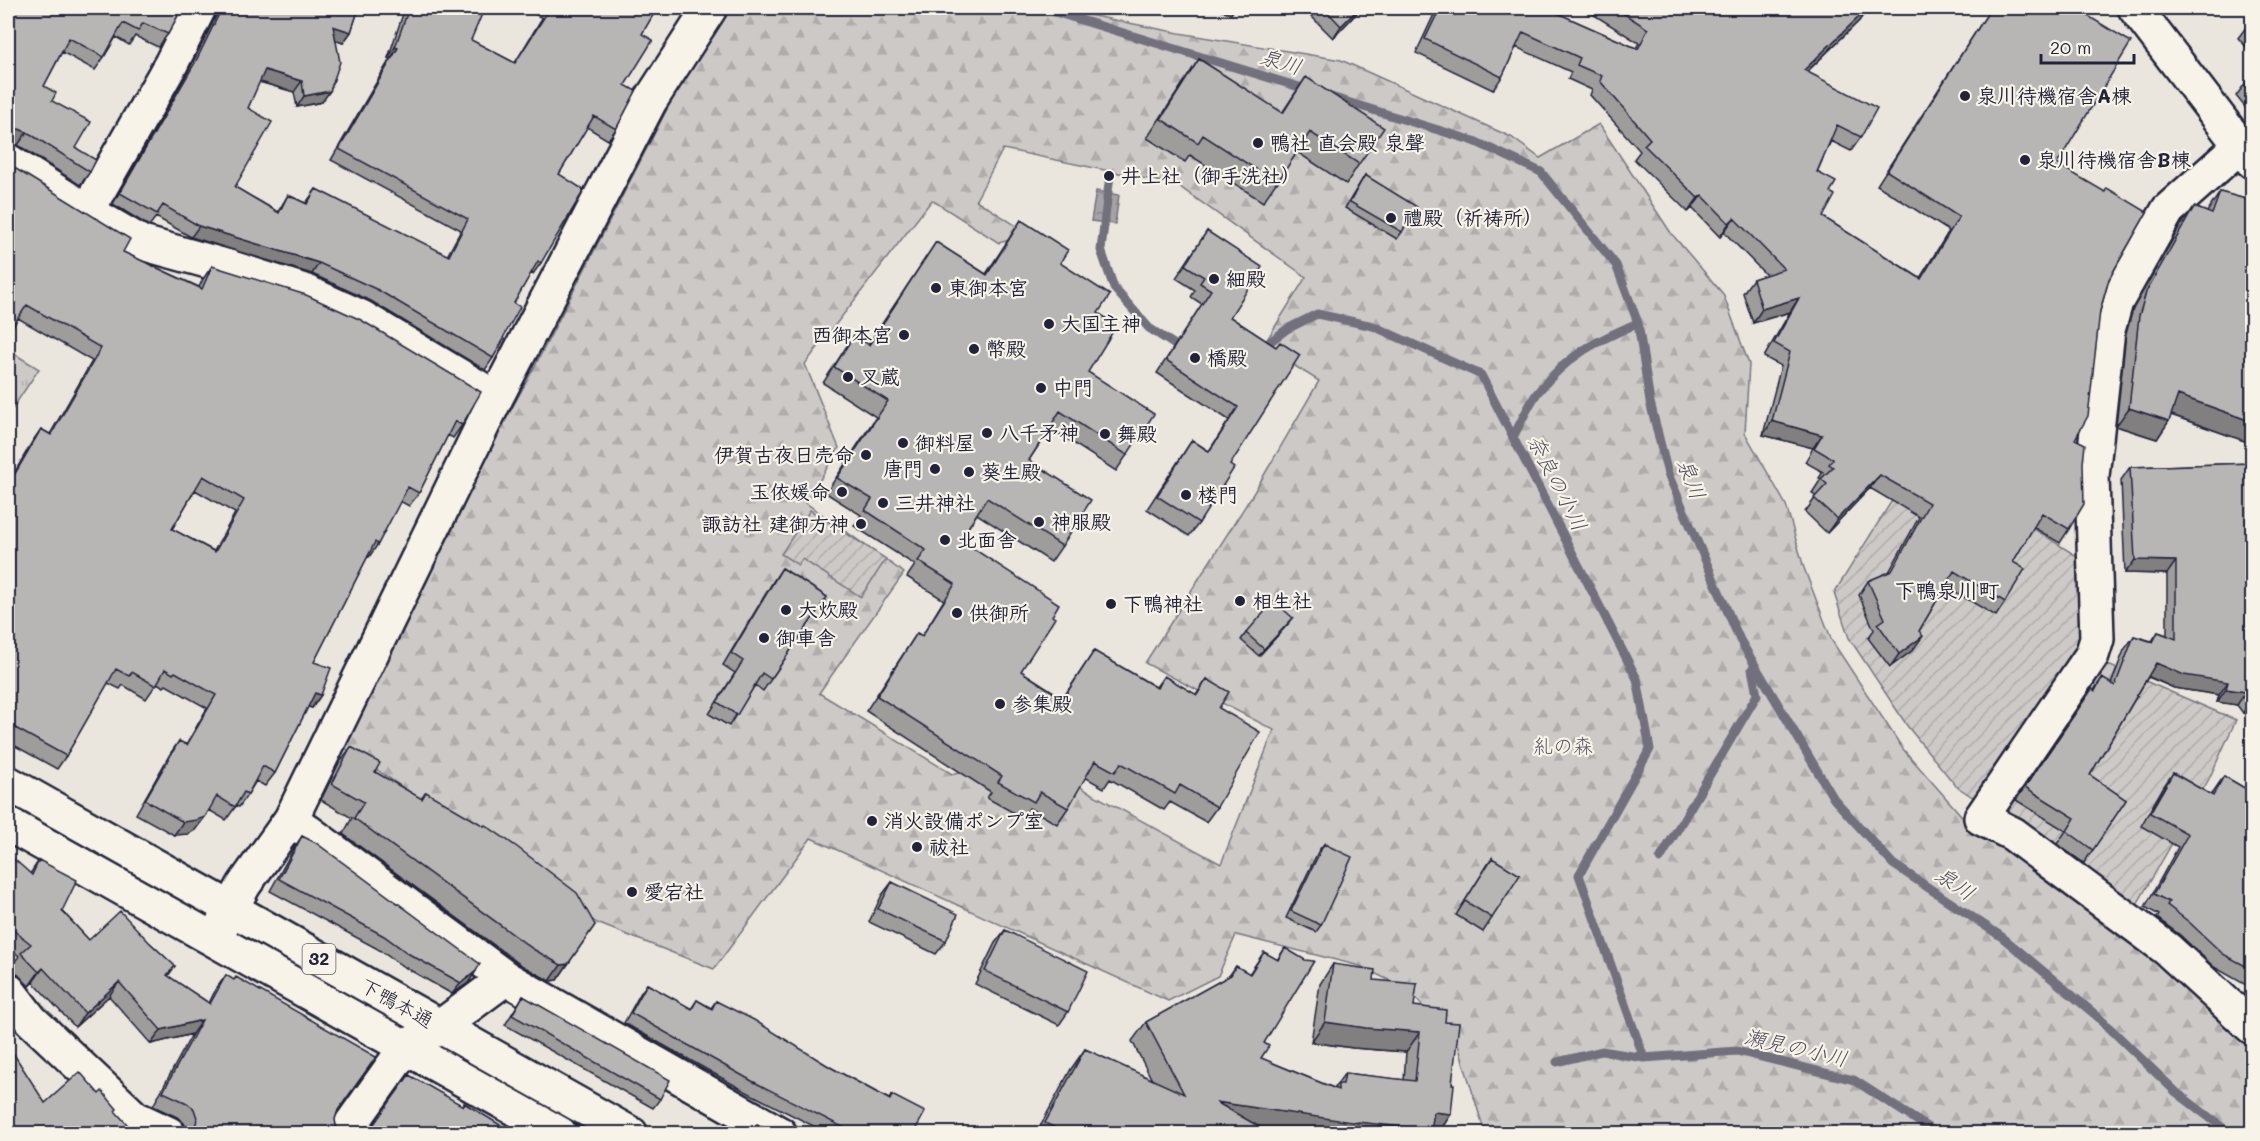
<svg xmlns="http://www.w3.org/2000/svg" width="2260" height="1141" viewBox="0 0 2260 1141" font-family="Mali,'Klee One',sans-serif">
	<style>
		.forest { fill: url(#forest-firs); stroke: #787680; stroke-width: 1.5; fill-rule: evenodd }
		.park { fill: url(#park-tufts); stroke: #787680; stroke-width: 1.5 }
		.garden { fill: url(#garden-furrows); stroke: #787680; stroke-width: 1.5 }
		.water { fill: url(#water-ripples); stroke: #716f7b; stroke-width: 1.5 }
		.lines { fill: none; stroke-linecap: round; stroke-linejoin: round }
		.stream { stroke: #716f7b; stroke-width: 9 }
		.minor-casing { stroke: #22223b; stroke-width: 38 }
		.major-casing { stroke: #22223b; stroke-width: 38 }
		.minor { stroke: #f7f3e8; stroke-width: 33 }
		.major { stroke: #f7f3e8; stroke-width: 33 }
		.wall { fill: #9e9d9c; stroke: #22223b; stroke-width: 1.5; fill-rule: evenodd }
		.shaded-wall { fill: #817f7f; stroke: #22223b; stroke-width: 1.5 }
		.building { fill: #b8b6b5; stroke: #22223b; stroke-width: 1.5; fill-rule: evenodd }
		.poi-dot { fill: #22223b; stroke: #f7f3e8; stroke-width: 2 }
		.labels { text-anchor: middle; stroke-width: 4.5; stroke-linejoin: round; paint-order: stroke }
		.shield { fill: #f7f3e8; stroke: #62616f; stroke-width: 1.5 }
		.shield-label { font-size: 18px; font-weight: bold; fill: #22223b }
		.poi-label { font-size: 20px; font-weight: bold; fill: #22223b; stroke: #f7f3e8; text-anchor: start }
		.park-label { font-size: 20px; fill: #555465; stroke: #f7f3e8 }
		.street-label { font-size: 20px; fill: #22223b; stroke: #f7f3e8 }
		.water-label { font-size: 21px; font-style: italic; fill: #504f60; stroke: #f7f3e8 }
		.neighbourhood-label { font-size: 21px; font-weight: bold; fill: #22223b; stroke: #f7f3e8 }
	</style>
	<defs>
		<pattern id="forest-firs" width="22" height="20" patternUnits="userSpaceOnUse" patternTransform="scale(1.5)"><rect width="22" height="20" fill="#cdc9c6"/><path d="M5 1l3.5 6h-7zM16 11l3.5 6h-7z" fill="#b0acab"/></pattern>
		<pattern id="park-tufts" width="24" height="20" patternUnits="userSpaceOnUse" patternTransform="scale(1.5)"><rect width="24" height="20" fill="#cdc9c6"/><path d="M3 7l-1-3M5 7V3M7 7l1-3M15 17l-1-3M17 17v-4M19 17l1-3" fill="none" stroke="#b0acab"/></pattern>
		<pattern id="garden-furrows" width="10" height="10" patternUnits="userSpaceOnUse" patternTransform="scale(1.5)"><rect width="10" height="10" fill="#cdc9c6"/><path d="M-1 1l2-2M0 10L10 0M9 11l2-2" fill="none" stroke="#b0acab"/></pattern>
		<pattern id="water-ripples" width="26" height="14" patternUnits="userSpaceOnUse" patternTransform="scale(1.5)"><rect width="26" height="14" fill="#a6a3a6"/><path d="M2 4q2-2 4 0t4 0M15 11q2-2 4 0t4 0" fill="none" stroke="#878488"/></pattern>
	</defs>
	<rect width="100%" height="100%" fill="#eae6de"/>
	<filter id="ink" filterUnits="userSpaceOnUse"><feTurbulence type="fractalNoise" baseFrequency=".0167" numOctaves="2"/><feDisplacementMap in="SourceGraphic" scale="12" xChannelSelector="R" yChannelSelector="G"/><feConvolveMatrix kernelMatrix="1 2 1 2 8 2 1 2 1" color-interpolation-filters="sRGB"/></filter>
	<g filter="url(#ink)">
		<path class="forest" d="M719,8h346l19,6 95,19 162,27 170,77 29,21 59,-34 72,109 52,61 26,70 -4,69 41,72 18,63 28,73 71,108 57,65 10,14 17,8 174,121 91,87v89h-767l-27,-88 -51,-56 -47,-23 -124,-31 -18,41 -50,25 -357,-163 -97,131 -117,-46 -86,-62 -175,-119 23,-53 176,-323zM1003,149l174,36 129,92 -43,69 56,35 -66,113 -108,169 129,67 -53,134 -138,-75 -31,-35 -76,13 -24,7 -133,-81 85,-120 -98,-70 33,-55 -34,-84 127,-164 67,43 30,-9 -53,-34z"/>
		<path class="park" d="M8,350l31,19 -31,46z"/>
		<path class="garden" d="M1920,456l169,108 1,76 -110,162 -24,-16 -48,-59 -59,-89 -15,-45z
			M810,510l76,49 -25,38 -59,-38 -4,6 -17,-11z
			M2094,659l142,61 -27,59 -77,134 -131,-108z"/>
		<path class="water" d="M1096,191l23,4 -4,29 -24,-3z"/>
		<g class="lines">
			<path class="stream" d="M1042,8l267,82
				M1331,97l143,44 67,31 75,93 22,58 12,79 18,72 72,166 94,159 59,65 109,73 95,79 79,76 55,42
				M1110,175l-9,75 13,38 35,40 26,17
				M1259,350l28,-21 30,-15 56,12 108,49 156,304 13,70 -71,126 65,183 93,-7 117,29 84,54
				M1513,437c8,-14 15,-32 25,-45 30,-37 58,-51 100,-69
				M1660,859l97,-164 -5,-26
				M1557,1062l45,-11 42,7"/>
			<defs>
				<path id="minor" d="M2135,8l117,153
					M2240,146l-72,64 -52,92 -8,28 -16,146 5,163 -5,16 -111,163 32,16 154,115 85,78
					M8,161l79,50 55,32 87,24 75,24 57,26 135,81
					M87,211l84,-147 28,-56
					M291,819l215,159 274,156
					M214,939l30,-54 47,-66 205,-421 154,-297 60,-93
					M8,990l23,30 104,98 34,16
					M344,1134l62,-87 34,-20 66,-49"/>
				<path id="major" d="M8,783l623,351
					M8,824l552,310"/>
			</defs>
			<use href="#minor" class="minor-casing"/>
			<use href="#major" class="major-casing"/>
			<use href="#minor" class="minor"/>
			<use href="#major" class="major"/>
		</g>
		<path class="wall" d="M8,8h174l-14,26 -10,13 -23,-11 -6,9 -13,-8 -12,20 -9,13 -33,-18 -18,34 32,62 14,24 -10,13 -62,-40 -9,-3 -1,1z
			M219,8h140l-8,24 -8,11 -7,-3 -14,62 -25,5 -3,-15 -35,-10 -11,26 -13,79 43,25 10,-17 18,8 10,-14 131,67 14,-26 -130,-70 59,-101 -2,-1 17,-50h57l9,32 44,23 27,-45 -18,-10h133l-15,26 -17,51 -9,44 -8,11 -21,-13 -28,47 -18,89 -8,11 -2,-1 -17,30 -11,35 -10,20 -8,12 -114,-69 -59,-27 -121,-37 -35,-20 -7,9 -36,-22 75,-132 28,-56z
			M1294,8h67l-6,7 -22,23 -25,-25z
			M1437,8h109l90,40 3,-5 -56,-35h285l-9,13 -52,51 54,65 -10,14 -20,-10 -14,31 13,20 -7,25 97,61 29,-47 -72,-46 114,-177h84l-18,156 52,115 -9,32 -25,128 -6,90 -9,14 -27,-16 -20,35 -8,40 -9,14 -51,-30 -26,45 -6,19 -23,17 -22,-29 6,-8 -15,-35 9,-14 21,-9 30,-55 -49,-29 -43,45 -22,-21 11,-15 -4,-4 9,-14 -2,-1 4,-6 -18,-10 8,-14 -50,-13 18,-69 -17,-9 26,-45 -37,11 -10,-30 10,-14 13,-4 -42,-43 -4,5 -28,-29 -4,4 -54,-53 6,-8 -50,-56 2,-5 -24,-11 3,-7 -55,-25 -14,30 -9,13 -77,-37z
			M2253,18v36l-15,-16z
			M1199,59l83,54 24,-36 53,87 -13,20 -49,-32 -34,50 -73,-47 -5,7 -38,-24z
			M2253,75v42l-17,-21 13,-18z
			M8,164l115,88 76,35 4,-8 9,-13 250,159 -9,13 -5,-3 -29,58 -10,13 -9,-5 -22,43 -9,13 -1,-1 -54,106 7,33 -9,13 -4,-1 -33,66 -10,13 -9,-5 -8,13 -9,13 -3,-1 -10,14 -17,-10 -14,20 -7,4 -14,1 -38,-21 34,-60 9,-13 7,4 21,-37 -41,-23 -2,2 -7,-4 -11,16 -23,-14 -3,4 -12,-6 -42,73 -9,13 -49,-27v-258l24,-42 9,-13 9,5 42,-73 -74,-43 -10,16zM195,490l40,23 -21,38 -42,-22z
			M1365,175l37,57 -5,7 -52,-31z
			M2220,192l33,9v243l-82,-29 -2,6 -12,18 -41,-13 10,-92 7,-25 48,-84 13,-18 13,5z
			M1021,220l39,43 38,50 -10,59 39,83 -11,16 -66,-43 -21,32 33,86 -11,16 -74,-48 -17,26 92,76 -31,55 42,27 31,-47 62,36 8,-11 32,19 11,-16 12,29 -2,99 -11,15 -36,-20 -6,8 -54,-31 -6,9 -19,-11 -17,31 -11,16 -28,-16 -6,10 -36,-20 4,-6 -125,-81 51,-78 5,3 22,-36 -37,-23 8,-12 -61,-39 7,-11 -35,-22 50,-76 -53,-34 31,-48 14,10 68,-103 50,32z
			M1207,231l23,86 46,30 -46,118 -31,58 -10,13 -42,-27 45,-69 17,11 20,-31 -72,-47 45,-69 -11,-7 4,-7 -19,-12z
			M2253,463v252l-10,-2 -6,-8 -20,-3 2,-7 -45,-7 -26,-11 -58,98 36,25 -42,63 -27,-19 9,-13 -50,-31 76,-111 2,1 8,-12 9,6 13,-34 10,-14 18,5 6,-9 9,3v-61l-42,-1 -4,-93 9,-13z
			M782,568l45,29 -64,94 -8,-6 -26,41 -20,-12 26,-41 -12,-8 51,-85z
			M1293,618l-5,6 -29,32 -18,-16 5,-7z
			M351,747l24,25 46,27 5,-7 169,133 -38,55 -7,1 -29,-16 -178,-131 9,-16 -31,-18 18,-37z
			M2173,773l38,22 13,-19 29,17v209l-9,-8 4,-8 -34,-19 -34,-32 -23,-17 2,-3 -14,-8 33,-60 -37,-21 23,-40z
			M302,836l174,135 -8,12 -16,11 -51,-29 -25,-17 -106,-57 24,-43z
			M1324,844l-3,81 -5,7 -30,-14 33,-68z
			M1492,858v60l-9,14 -27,-17z
			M39,860l23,51 27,29 61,3 25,23 -7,10 41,27 7,-14 10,-14 112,135 -3,9 1,8 6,7h-155l1,-2 -4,-9 -7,-6 -24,-11 39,-72 -41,10 -42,-48 -34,31 -42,-45 -4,4 -18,-19 8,-11 -11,-9v-81l22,8z
			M892,882l54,59 -10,13 -67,-32 13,-27z
			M1005,930l63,82 -9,13 -84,-41 20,-41z
			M1285,948l-24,110 73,30 11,-15 59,7 2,-28 -53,-4 -42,-6 9,-58 13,-20 41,16 40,26 31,16 7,62 -1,30 -13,20 -8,-1 -1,1h-147l-13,-2 3,2h-236l35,-65 14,-20 67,31 -20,-39 14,-19 83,-46 7,-10 13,8 15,-22 13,8z
			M647,984l44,25 6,-9 14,8 5,-7 114,66 59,32 3,-4 21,39h-84l-84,-43 -121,-68 16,-29z
			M523,996l137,103 -7,9 -148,-83z"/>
		<path class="shaded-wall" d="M1215,8h20l-4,6z
			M1294,8h18l-4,5z
			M1359,8h2l-6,7 -22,23 8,-12z
			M1868,8l-9,13 -65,63 10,-14z
			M333,26l18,6 -8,11 -17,-6z
			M395,47l3,1 -8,11 -2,-1z
			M265,70l37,11 -8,11 -37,-11z
			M330,91l-8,11 -25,5 7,-11z
			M19,129l8,3 -9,13 -9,-3 -1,1v-11l1,-1z
			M1702,195l-10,13 -4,4 10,-14z
			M1734,218l-10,14 -4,5 9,-14z
			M199,226l120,37 -7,11 -121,-37z
			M1799,298l-9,14 -37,11 9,-14z
			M2178,395l75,27v22l-87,-31z
			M2129,408l40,13 -12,18 -41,-13z
			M1772,421l50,14 -9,13 -50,-13z
			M1880,475l-10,13 -43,45 10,-14z
			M2135,560l41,1 -9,13 -42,-1z
			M1293,618l-5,6 -29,32 5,-7z
			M1923,636l-10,14 -23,17 9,-13z
			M2156,663l72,19 -9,13 -45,-7 -27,-12z
			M2226,689l20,3 -9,13 -20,-3z
			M315,693l6,2 -9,13 -6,-2z
			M2252,700l1,15 -10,-2z
			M205,817l-10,13 -7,4 -14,1 9,-13z
			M568,964l-11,16 -7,1 11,-16z
			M43,968l-10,14 -4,4 10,-14z
			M476,971l-8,12 -16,11 9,-11z
			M119,982l-10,14 -34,31 10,-14z
			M202,1020l-10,14 -41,10 10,-14z
			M1325,1022l95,10 -14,20 -53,-4 -42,-6z
			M1216,1102l142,20 76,-10 17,2 -13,20 -8,-1 -1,1h-147l-79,-12z"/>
		<path class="building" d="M8,8h174l-14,26 -25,-11 -5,8 -15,-8 -19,34 -35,-19 -25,48 12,7 -4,8 39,21 -15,26 20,12 -6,12 -63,-40 -8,-3 -10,2 -1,1z
			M222,8h137l-8,24 -18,-6 7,36 -10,29 -26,5 -2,-15 -37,-11 -17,38 24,14 -37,65 44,26 9,-18 19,9 9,-15 133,67 19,-37 -129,-70 59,-101 -3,-1 14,-39h53l20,6 -11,26 44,23 35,-55h107l-15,26 11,6 -28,45 11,6 -20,38 -22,-13 -35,58 25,16 -43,73 -3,-2 -24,42 6,4 -17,31 1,1 -11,19 -115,-68 -59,-27 -120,-37 -36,-21 -6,9 -37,-21 76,-132z
			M1324,8h35l-18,18z
			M1440,8h106l92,41 10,-20 -33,-21h253l-64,62 73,38 -16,29 -24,-12 -20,47 19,10 -6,10 5,3 -12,22 98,62 38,-62 -72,-46 104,-163h84l56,34 -74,122 48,28 2,-4 40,24 -38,67 -9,32 -12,105 -13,23 10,5 -2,19 1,41 -15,25 -27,-16 -29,49 12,7 -20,33 -51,-31 -35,60 4,5 -24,18 -21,-30 7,-5 -17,-38 24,-10 37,-68 -49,-28 -43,44 -23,-21 13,-14 -6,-5 12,-12 -4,-3 4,-5 -19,-11 8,-13 -50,-14 18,-69 -16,-9 25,-45 -37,11 -9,-30 31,-10 -50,-51 -5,5 -27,-28 -4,3 -54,-53 6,-6 -50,-58 2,-5 -25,-11 3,-7 -57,-26 -21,45 -77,-38z
			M1199,59l84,54 23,-36 78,51 -25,36 -49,-32 -33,51 -74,-48 -5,8 -37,-24z
			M2253,75v8l-4,-5z
			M8,164l122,75 -7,13 79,37 10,-23 94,29 55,25 120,72 -19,33 -7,-4 -36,72 -11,-6 -30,57 -3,-2 -61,120 17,6 -10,27 -6,-2 -40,80 -12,-7 -15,28 -4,-2 -9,15 -18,-11 -12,21 -8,3 -14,2 -38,-22 34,-59 8,4 29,-50 -41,-23 -2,2 -8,-5 -9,17 -24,-14 -3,4 -13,-7 -50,87 -58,-32v-240h1l32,-55 10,6 50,-87 -74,-43 -16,23 -3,-2zM203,476l41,24 -29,52 -43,-23z
			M1365,175l52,32 -15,25 -52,-30z
			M2220,192l33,9v221l-75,-27 -9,26 -40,-13 10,-92 7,-24 48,-85 18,7z
			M1021,220l47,30 -8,13 50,32 -12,18 19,12 -29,47 66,42 -27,41 -67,-44 -31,49 62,40 -29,46 -75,-48 -27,42 99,64 -7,12 3,2 -34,53 42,28 31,-48 63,37 7,-12 33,19 10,-16 22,13 -10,16 41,24 -43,75 -37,-22 -5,9 -54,-31 -6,9 -20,-11 -27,47 -28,-16 -6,10 -36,-20 4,-6 -125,-80 40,-63 5,3 33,-52 -37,-23 8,-11 -61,-40 7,-11 -35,-21 51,-77 -54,-34 20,-32 15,10 67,-103 51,33z
			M1207,231l55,36 -32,50 46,30 4,-5 20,13 -70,110 4,3 -35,55 -42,-27 35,-56 17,12 29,-45 -72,-47 45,-70 -11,-7 4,-6 -19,-12z
			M2253,463v237l-7,-8 -20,-3 2,-7 -44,-7 -28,-12 -66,112 36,25 -33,50 -26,-19 8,-13 -50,-31 67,-98 3,2 7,-13 13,8 19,-50 19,6 5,-10 18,7v-78l-41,-1 -5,-93z
			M782,568l45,29 -56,82 -9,-6 -25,42 -20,-13 26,-41 -12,-8z
			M1274,601l19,17 -29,31 -18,-16z
			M351,747l29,16 -5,9 47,27 4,-7 58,34 1,-1 32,22 60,46 18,32 -27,39 -7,1 -28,-16 -179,-131 10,-16 -32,-18z
			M2173,773l40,23 11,-20 29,17v177l-30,-16 -34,-32 -22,-17 2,-3 -15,-8 34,-60 -38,-21z
			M302,836l14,7 164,121 -4,7 -15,12 -52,-29 -25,-18 -105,-57z
			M1324,844l28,13 -31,68 -30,-14z
			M1492,858l28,17 -28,43 -27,-17z
			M14,859l18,16 7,-15 38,20 -15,31 27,29 31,-29 30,32 25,23 -8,9 43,29 16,-29 8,5 2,-3 140,80 -38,53 -3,9 1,8 6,7h-151l4,-5 2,-11 -3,-9 -7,-6 -24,-11 39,-72 -41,10 -42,-48 -34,31 -42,-45 -4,4 -18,-19 10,-9 -23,-18v-60z
			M892,882l66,32 -12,27 -68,-32z
			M1005,930l83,41 -20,41 -83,-41z
			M1285,948l20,12 9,1 -50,82 5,3 -8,12 77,32v-6h5l2,-11 70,8 5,-49 -54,-4 -41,-6 8,-58 42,6 -1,10 43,4 -3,22 32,4 -1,12 14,1 -7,61h2l-3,30 -17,-2 -3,18 -73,-8v1l-142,-21 56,32h-204l-23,-11 40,-74 99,45 -38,-72 85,-47 5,-9 14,8 14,-22 14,8z
			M647,984l45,25 5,-9 15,9 4,-8 38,19 76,47 60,33 2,-5 33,17 -12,22h-57l-104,-53 -121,-68z
			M523,996l147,84 -10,19 -148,-84z
			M8,1045l37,58 35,-31 19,22 3,-3 15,18 -2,2 21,23h-128z
			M409,1075l54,31 1,-3 51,31h-149l3,-3z
			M757,1124l18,10h-23z"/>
	</g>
	<g class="poi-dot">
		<circle cx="1965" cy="96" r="6"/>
		<circle cx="1258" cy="143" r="6"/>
		<circle cx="2025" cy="160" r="6"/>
		<circle cx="1109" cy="176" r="6"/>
		<circle cx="1391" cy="218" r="6"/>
		<circle cx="1214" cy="279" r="6"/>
		<circle cx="936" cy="288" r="6"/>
		<circle cx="1049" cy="324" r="6"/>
		<circle cx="904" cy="335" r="6"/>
		<circle cx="974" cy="349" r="6"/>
		<circle cx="1195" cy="358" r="6"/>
		<circle cx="848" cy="377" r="6"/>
		<circle cx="1041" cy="388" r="6"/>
		<circle cx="987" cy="433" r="6"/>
		<circle cx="1105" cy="434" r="6"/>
		<circle cx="903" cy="443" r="6"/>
		<circle cx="866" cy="455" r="6"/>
		<circle cx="935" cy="469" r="6"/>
		<circle cx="969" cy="472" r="6"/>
		<circle cx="842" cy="492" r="6"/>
		<circle cx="1186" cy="495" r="6"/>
		<circle cx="883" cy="503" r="6"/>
		<circle cx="1039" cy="522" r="6"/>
		<circle cx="861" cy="524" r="6"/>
		<circle cx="945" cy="540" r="6"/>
		<circle cx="1240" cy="601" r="6"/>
		<circle cx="1111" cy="604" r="6"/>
		<circle cx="786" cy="610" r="6"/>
		<circle cx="957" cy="613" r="6"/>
		<circle cx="764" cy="638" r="6"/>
		<circle cx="1000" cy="704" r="6"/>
		<circle cx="872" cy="821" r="6"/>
		<circle cx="917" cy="847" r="6"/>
		<circle cx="632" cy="892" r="6"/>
	</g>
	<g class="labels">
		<rect class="shield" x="302.5" y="944" width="33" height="30" rx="4.5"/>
		<g class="shield-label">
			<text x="319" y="965">32</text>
		</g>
		<g class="poi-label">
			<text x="1977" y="103">泉川待機宿舎A棟</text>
			<text x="1270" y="150">鴨社 直会殿 泉聲</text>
			<text x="2037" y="167">泉川待機宿舎B棟</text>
			<text x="1121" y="183">井上社（御手洗社）</text>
			<text x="1403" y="225">禮殿（祈祷所）</text>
			<text x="1226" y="286">細殿</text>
			<text x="948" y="295">東御本宮</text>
			<text x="1061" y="331">大国主神</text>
			<text x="892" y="342" text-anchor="end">西御本宮</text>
			<text x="986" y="356">幣殿</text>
			<text x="1207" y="365">橋殿</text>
			<text x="860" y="384">叉蔵</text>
			<text x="1053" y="395">中門</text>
			<text x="999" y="440">八千矛神</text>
			<text x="1117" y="441">舞殿</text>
			<text x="915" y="450">御料屋</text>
			<text x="854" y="462" text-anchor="end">伊賀古夜日売命</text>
			<text x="923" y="476" text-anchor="end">唐門</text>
			<text x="981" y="479">葵生殿</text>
			<text x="830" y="499" text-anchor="end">玉依媛命</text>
			<text x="1198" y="502">楼門</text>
			<text x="895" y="510">三井神社</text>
			<text x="1051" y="529">神服殿</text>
			<text x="849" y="531" text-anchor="end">諏訪社 建御方神</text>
			<text x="957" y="547">北面舎</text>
			<text x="1252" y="608">相生社</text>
			<text x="1123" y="611">下鴨神社</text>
			<text x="798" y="617">大炊殿</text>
			<text x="969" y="620">供御所</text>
			<text x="776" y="645">御車舎</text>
			<text x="1012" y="711">参集殿</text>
			<text x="884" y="828">消火設備ポンプ室</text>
			<text x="929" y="854">祓社</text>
			<text x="644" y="899">愛宕社</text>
		</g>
		<g class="park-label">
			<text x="1563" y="753">糺の森</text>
		</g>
		<g class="street-label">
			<text transform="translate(397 1003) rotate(29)" y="7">下鴨本通</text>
		</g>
		<g class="water-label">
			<text transform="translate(1281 62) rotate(17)" y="7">泉川</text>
			<text transform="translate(1691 479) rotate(69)" y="7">泉川</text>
			<text transform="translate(1557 483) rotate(63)" y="7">奈良の小川</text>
			<text transform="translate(1955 884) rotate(34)" y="7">泉川</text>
			<text transform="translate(1796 1048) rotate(13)" y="7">瀬見の小川</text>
		</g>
		<g class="neighbourhood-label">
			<text x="1947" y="598">下鴨泉川町</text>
		</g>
	</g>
	<rect width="2260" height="1141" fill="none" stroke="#f7f3e8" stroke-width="30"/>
	<rect x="15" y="15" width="2230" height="1111" fill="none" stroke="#22223b" stroke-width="2" filter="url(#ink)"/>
	<path d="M2041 54v9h93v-9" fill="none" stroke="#22223b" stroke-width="3"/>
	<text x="2050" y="54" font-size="18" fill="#22223b" stroke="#f7f3e8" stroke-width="4.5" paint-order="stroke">20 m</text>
</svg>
